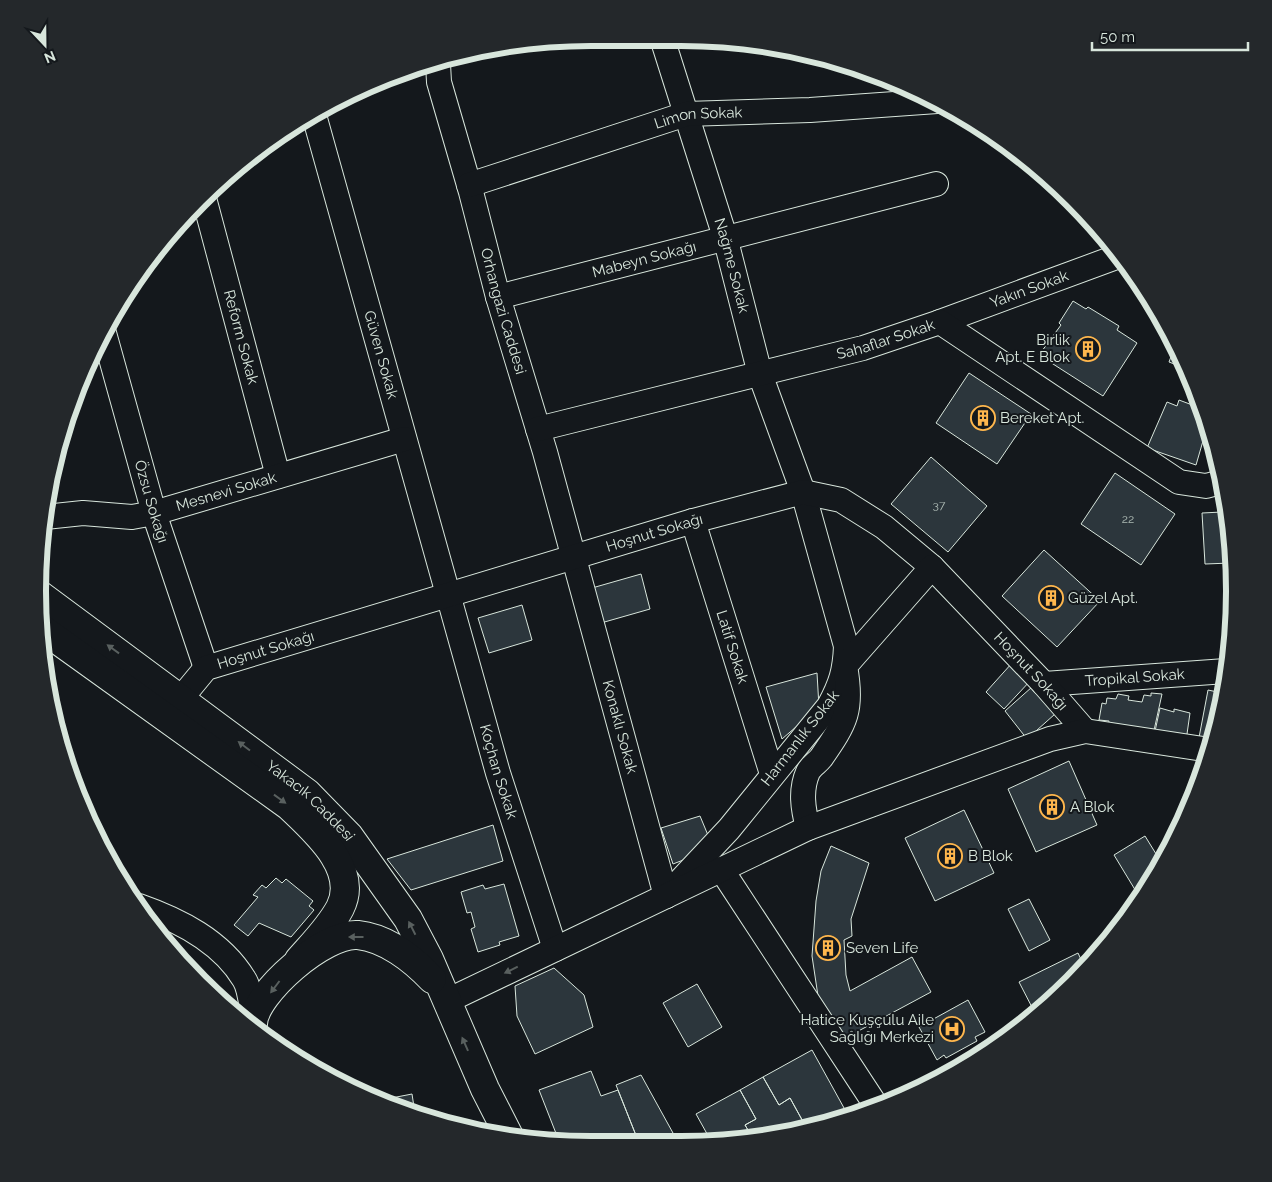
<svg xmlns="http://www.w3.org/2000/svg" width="1272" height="1182" viewBox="0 0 1272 1182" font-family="Raleway,sans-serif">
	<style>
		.building { fill: #2c363c; stroke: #d8e6dc }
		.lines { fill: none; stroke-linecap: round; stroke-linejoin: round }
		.minor-casing { stroke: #d8e6dc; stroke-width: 26 }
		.major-casing { stroke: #d8e6dc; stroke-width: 30 }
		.minor { stroke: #14181c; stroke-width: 24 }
		.major { stroke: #14181c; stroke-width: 28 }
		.oneway { fill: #59605f }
		.labels { text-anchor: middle; stroke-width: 4; stroke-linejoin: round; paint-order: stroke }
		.number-label { font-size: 12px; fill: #adbab4 }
		.street-label { font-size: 15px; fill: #d8e6dc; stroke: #14181c }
		.poi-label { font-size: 15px; fill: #d8e6dc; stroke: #14181c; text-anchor: start }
		.rim { fill: none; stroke: #d8e6dc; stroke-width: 6 }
	</style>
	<rect width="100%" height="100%" fill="#14181c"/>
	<path class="building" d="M1073,301l13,8 2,-2 31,19 -2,4 20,13 -34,53 -64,-41 22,-30 -2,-2z
		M1175,346l14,31 -10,-4 3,-6 -13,-5z
		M969,373l62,41 -34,50 -61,-41z
		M1179,400l24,9 2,3 -2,4 3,1 3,14 -1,4 -3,-1 -9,31 -49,-17 20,-46 10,4z
		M931,457l56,49 -39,46 -57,-48z
		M1115,473l60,41 -34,51 -60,-41z
		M1222,512v10l8,-1 1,42 -26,1 -3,-51z
		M1044,550l56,51 -43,46 -55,-51z
		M641,574l9,35 -49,14 -9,-35z
		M522,605l10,35 -43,13 -11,-35z
		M1012,663l19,17 -27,29 -18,-17z
		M817,673l2,34 -37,32 -16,-52z
		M1032,687l23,27 -28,25 -22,-28z
		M1208,690l14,3 -6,41 -4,11 -14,-2z
		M1151,693l11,1 -9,41 -45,-7 1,-7 -10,-1 3,-17 4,1 1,-6 9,1 2,-5 11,2 -1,4 14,2 2,-7 7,1z
		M1160,708l14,4v-3l16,4 -4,28 -32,-5z
		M1069,761l28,64 -61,27 -28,-63z
		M964,810l30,63 -59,28 -30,-63z
		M700,816l10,24 -19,17 -18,7 -12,-36z
		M493,825l10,36 -92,29 -24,-31z
		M1145,836l16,26 -16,27 -8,4 -23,-38z
		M831,846l38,17 -18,56 1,17 -8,4 2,35 4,16 62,-34 19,35 -93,50 -20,-46 -6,-40 4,-55 5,-30z
		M276,878l6,5 4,-4 27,22 -4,5 5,4 -23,27 -32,-14 -11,13 -14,-11 24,-28 -5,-2 9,-10 4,3z
		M504,884l15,52 -20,6 1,3 -22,7 -7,-23 4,-2 -4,-15 -4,1 -6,-21 22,-7 2,4z
		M1029,899l21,41 -21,11 -21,-42z
		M1078,953l6,13 -38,41 -10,8 -17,-33z
		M554,968l30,27 9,32 -58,27 -18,-38 -2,-30z
		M697,984l25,43 -34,20 -25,-44z
		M968,1000l17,32 -10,5 2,4 -31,17 -2,-3 -7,5 -18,-33z
		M812,1050l37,67 -43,10 -16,-29 -11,7 -16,-28z
		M591,1071l10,25 17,-6 21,53 -48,1 -32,-3 -20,-51z
		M641,1075l32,58 -23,10h-11l-23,-58z
		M763,1077l16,28 11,-7 16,29 -52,13 -9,-15 11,-6 -16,-29z
		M740,1090l16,29 -11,6 9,15 -43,1 -15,-27z
		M412,1094l2,13 4,-1 1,9 -43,-14z"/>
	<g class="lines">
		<defs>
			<g id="minor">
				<path id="s1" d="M662,38l63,199 35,137 43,118 43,154c-1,25 -5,38 -17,60l-100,123 -63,67"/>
				<path id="s2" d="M438,64l1,18 32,110 27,105 47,155 121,444"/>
				<path id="s3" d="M314,115l184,658 57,176"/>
				<path id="s4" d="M469,185l217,-71 124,-4 127,-9"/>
				<path id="s5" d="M204,198l74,278"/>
				<path id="s6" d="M498,297l438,-113"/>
				<path id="s7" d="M940,322l179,-66"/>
				<path id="s8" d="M104,333l50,180 52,155"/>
				<path id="s9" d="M538,429l325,-81 77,-26 239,160 27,4 15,-4"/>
				<path id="s10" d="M45,517l38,-4 49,4 22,-4 250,-74"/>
				<path id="s11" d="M693,521l79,253"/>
				<path id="s12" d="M1044,684l182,-13"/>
				<path id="s13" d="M168,714l38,-46 487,-147 110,-29 38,8 43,27 48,40 112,117 41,47"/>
				<path d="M808,828c-5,-19 -8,-38 0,-56 3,-6 9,-9 13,-14 25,-36 32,-48 24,-92l87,-99"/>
				<path d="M721,869l156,238"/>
				<path d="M139,906c40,14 82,35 105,73 6,9 7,26 9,37"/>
				<path d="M447,1001l361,-173 242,-89 35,-8 125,19"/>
			</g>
			<g id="major">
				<path id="s14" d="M40,595l267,198 42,43 59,83 21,40 56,130 24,47"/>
				<path d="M41,628l248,178c25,24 71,63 51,102 -10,19 -27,36 -41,52"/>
				<path d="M253,1024c1,-31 72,-92 105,-89 28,3 55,24 74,44"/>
			</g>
		</defs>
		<use href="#minor" class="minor-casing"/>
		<use href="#major" class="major-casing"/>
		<use href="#minor" class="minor"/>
		<use href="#major" class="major"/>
	</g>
	<defs><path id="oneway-solid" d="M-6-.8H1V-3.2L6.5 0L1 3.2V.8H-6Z" transform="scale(1.25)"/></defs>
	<g class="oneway">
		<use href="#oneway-solid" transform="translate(113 649) rotate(-144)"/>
		<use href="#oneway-solid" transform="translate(244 746) rotate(-143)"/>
		<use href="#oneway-solid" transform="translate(280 799) rotate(36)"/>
		<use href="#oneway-solid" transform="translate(412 928) rotate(-117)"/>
		<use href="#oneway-solid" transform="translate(356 937) rotate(-180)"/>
		<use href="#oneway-solid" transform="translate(511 970) rotate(154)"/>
		<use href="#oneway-solid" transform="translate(275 987) rotate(127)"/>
		<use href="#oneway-solid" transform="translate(465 1044) rotate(-114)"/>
	</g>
	<defs>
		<symbol id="building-ring" viewBox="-11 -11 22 22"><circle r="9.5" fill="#14181c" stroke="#ffb74d" stroke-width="1.5"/><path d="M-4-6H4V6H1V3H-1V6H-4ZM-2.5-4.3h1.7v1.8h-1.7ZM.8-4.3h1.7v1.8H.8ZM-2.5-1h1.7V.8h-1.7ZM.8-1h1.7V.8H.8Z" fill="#ffb74d"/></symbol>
		<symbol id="hospital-ring" viewBox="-11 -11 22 22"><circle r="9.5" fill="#14181c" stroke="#ffb74d" stroke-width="1.5"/><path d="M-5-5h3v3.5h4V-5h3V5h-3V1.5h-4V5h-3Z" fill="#ffb74d"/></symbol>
	</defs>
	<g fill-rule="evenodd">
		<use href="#building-ring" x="1074" y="335" width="28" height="28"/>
		<use href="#building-ring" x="969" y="404" width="28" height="28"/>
		<use href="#building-ring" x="1037" y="584" width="28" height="28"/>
		<use href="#building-ring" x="1038" y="793" width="28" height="28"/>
		<use href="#building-ring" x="936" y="842" width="28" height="28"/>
		<use href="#building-ring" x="814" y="934" width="28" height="28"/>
		<use href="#hospital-ring" x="938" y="1015" width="28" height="28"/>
	</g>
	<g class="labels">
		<g class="number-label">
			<text x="939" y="509">37</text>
			<text x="1128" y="523">22</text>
		</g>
		<g class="street-label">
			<text dy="5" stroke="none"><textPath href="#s4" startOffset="240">Limon Sokak</textPath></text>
			<text dy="5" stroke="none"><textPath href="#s6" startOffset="151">Mabeyn Sokağı</textPath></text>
			<text dy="5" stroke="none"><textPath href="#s1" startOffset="238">Nağme Sokak</textPath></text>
			<text dy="5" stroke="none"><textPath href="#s7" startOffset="95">Yakın Sokak</textPath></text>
			<text dy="5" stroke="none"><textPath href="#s2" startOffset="256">Orhangazi Caddesi</textPath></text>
			<text dy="5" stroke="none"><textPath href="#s5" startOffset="144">Reform Sokak</textPath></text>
			<text dy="5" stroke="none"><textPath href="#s9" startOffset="359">Sahaflar Sokak</textPath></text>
			<text dy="5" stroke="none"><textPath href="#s3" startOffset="249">Güven Sokak</textPath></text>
			<text dy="5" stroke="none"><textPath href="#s10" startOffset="185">Mesnevi Sokak</textPath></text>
			<text dy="5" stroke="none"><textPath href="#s8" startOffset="175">Özsu Sokağı</textPath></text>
			<text dy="5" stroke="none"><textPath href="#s13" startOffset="528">Hoşnut Sokağı</textPath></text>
			<text dy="5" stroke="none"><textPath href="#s11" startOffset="132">Latif Sokak</textPath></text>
			<text dy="5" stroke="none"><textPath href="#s13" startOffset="122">Hoşnut Sokağı</textPath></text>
			<text dy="5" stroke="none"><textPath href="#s13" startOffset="978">Hoşnut Sokağı</textPath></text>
			<text dy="5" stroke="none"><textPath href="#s12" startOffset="91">Tropikal Sokak</textPath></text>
			<text dy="5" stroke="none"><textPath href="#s2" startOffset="688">Konaklı Sokak</textPath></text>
			<text transform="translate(800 738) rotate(-52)" y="5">Harmanlık Sokak</text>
			<text dy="5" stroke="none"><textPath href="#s3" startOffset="682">Koçhan Sokak</textPath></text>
			<text dy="5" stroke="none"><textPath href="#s14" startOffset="340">Yakacık Caddesi</textPath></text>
		</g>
		<g class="poi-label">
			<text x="1070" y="345" text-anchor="end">Birlik<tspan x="1070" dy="17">Apt. E Blok</tspan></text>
			<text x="1000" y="423">Bereket Apt.</text>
			<text x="1068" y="603">Güzel Apt.</text>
			<text x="1070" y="812">A Blok</text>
			<text x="968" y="861">B Blok</text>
			<text x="846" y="953">Seven Life</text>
			<text x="934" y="1025" text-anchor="end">Hatice Kuşçulu Aile<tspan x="934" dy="17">Sağlığı Merkezi</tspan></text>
		</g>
	</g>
	<path d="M0 0H1272V1182H0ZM591 46H681A545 545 0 0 1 1226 591V591A545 545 0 0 1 681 1136H591A545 545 0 0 1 46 591V591A545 545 0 0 1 591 46Z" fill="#24282b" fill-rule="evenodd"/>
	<path class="rim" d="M591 46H681A545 545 0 0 1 1226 591V591A545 545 0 0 1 681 1136H591A545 545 0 0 1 46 591V591A545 545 0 0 1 591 46Z"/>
	<g transform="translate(45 45) rotate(158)" stroke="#14181c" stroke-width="4" paint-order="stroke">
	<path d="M0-4L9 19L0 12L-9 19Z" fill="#d8e6dc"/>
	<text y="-8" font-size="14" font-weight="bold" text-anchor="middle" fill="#d8e6dc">N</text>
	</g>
	<path d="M1092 42v8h156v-8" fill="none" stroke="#d8e6dc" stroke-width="2.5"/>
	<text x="1100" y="42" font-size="15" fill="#d8e6dc" stroke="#14181c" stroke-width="4" paint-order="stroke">50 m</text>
</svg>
